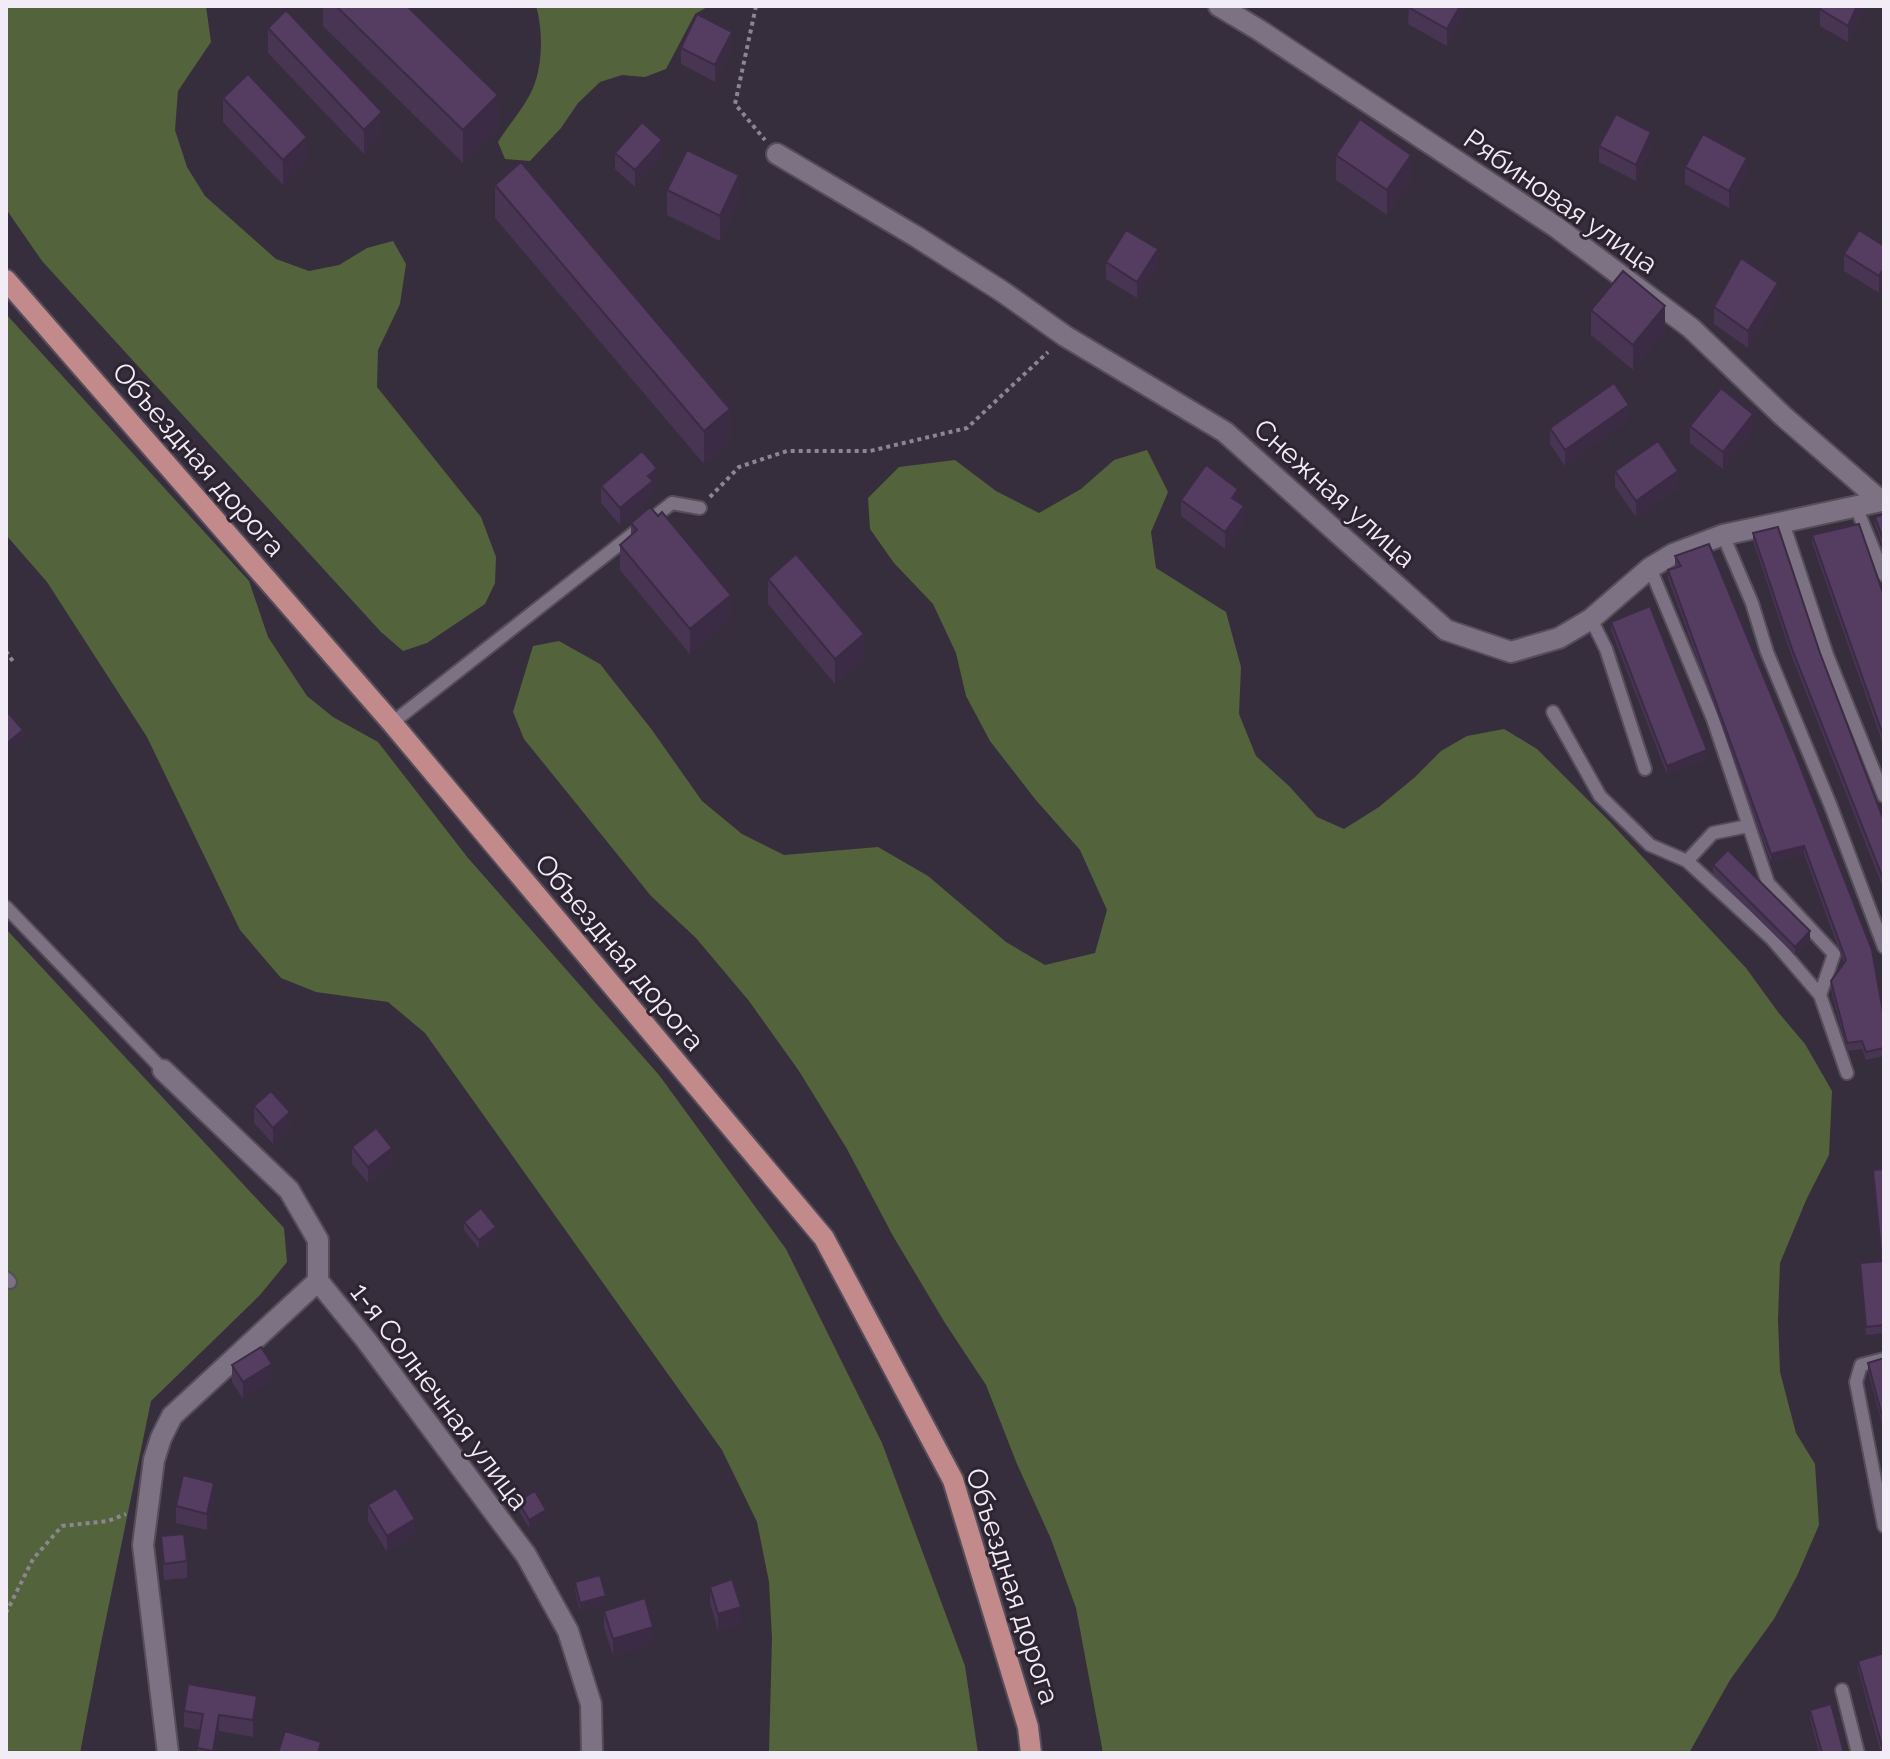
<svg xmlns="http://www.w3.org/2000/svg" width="1890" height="1759" viewBox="0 0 1890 1759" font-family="Raleway,sans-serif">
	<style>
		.green { fill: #53633b }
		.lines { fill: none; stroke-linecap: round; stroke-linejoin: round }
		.service-casing { stroke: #554e5a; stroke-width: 16 }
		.minor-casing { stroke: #554e5a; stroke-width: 24 }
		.primary-casing { stroke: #554e5a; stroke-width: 24 }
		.path { stroke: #8c8592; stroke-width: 4; stroke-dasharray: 4 4; stroke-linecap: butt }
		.service { stroke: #7d7283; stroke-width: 12 }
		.minor { stroke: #7d7283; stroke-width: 20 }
		.primary { stroke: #c28a8b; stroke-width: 20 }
		.wall { fill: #483453 }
		.shaded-wall { fill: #3b2b44 }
		.building { fill: #543d61; stroke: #3b2b44; stroke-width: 2 }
		.labels { text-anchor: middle; stroke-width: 6; stroke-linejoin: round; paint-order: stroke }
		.street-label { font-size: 28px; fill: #f2ecf6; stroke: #2d2432 }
	</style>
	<rect width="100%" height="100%" fill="#372e3d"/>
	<path class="green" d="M6,6h200l5,36 -33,49 -3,39 12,37 18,29 71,63 33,12 30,-6 28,-17 26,-7 13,23 -6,40 -22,46 -1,37 104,130 15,40 -1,26 -10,21 -58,39 -24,8 -22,-19 -339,-371 -36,-52z
		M536,6h173l-14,8 -29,55 -21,8 -23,-2 -22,7 -22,21 -17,25 -31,33 -25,-2 -7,-17c10,-16 28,-37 35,-54 10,-23 10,-59 3,-82z
		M6,314l243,267 19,56 39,59 26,21 45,25 90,116 191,217 127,174 96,194 83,223 13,87h-209l3,-115 -3,-56 -12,-60 -35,-72 -297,-417 -37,-31 -72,-10 -35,-14 -41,-48 -93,-193 -100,-155 -41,-47z
		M1147,450l21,42 -17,40 5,36 70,44 15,55 -2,47 17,42 33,30 28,31 27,12 35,-22 36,-30 26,-26 26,-15 37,-7 33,20 73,73 136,146 32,44 27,32 27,47 -3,64 -22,43 -27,65 -2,57 2,52 16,61 19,31 4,61 -22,51 -23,43 -44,61 -41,73h-586l-27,-145 -25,-69 -34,-75 -31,-79 -41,-62 -52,-87 -46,-87 -48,-78 -50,-70 -53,-63 -45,-42 -127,-157 -11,-27 20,-66 26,-5 41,23 52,66 50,71 40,33 42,21 94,-8 50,29 78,66 39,23 50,-12 12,-43 -27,-60 -45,-51 -45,-58 -24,-45 -10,-43 -23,-49 -39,-41 -24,-34 -2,-31 31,-31 56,-7 41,31 43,22 42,-24 33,-29z
		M6,929l278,299 3,34 -27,33 -109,106 -50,242 -21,110h-74z"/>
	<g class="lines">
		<defs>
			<path id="service" d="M1856,507l28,68
				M1783,523l44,132 57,141
				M1723,535l29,68 15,49 63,152 54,143
				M1650,568l63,151 55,164 66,71 -14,41
				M1591,619l15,30 39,120
				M1553,712l47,84 50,49 37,16 85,78 48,56 27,78
				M392,723l280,-220 28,5
				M1687,861l26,-28 35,-7
				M6,907l157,163
				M6,1278l4,4
				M1884,1359l-23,6 -5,17 28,144
				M1842,1690l16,63"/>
			<path id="minor" d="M1219,6l40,24 297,197 135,101 92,88 98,85h3
				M777,154l140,83 86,55 62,44 160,96 221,198 65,22 48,-14 32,-19 59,-51 23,-14 50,-19 158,-34
				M163,1070l126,120 29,50v41l48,59 160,215 42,76 23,73 1,49
				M168,1753l-25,-208 11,-85 7,-22 11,-22 146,-135"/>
			<path id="primary" d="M6,280l386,443 432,515 129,242 75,247 3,26"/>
		</defs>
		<use href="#service" class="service-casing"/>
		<use href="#minor" class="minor-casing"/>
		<use href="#primary" class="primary-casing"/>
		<path class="path" d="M756,6l-21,98 30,36
			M710,497l29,-30 48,-16h83l97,-23 81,-76
			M6,651l8,12
			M6,1613l27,-54 29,-33 46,-5 18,-7"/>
		<use href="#service" class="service"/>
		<use href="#minor" class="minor"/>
		<use href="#primary" class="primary"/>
	</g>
	<path class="wall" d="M323,6h84l91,122 -35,35 -140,-137z
		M1409,6h60l-22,40 -39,-22z
		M1863,6v3l-15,33 -28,-16v-17z
		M268,28l114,109 -18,17 -96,-101z
		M681,48l51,1 -17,33 -34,-18z
		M223,98l84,64 -24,23 -60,-63z
		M1599,146l52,2 -15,33 -37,-19z
		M615,153l47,3 -27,31 -20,-18z
		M1336,155l75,24 -24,36 -51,-35z
		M1685,167l62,7 -18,34 -44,-24z
		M495,185l235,257 -26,22 -209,-246z
		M667,190l72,10 -19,41 -53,-26z
		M1884,246v39l-5,8 -35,-22v-17z
		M1106,262l52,4 -21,32 -31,-19z
		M1778,300l-30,48 -34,-24v-17z
		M1591,310l74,21 -32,39 -42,-35z
		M1629,421l-64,45 -15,-22v-16z
		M1690,426l63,4 -30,39 -33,-26z
		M1615,471l63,17 -42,29 -21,-30z
		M657,485l-4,3v9l-33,28 -19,-22v-17z
		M1181,500l57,2 6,21 -19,26 -44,-33z
		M1884,514v36l-9,-25v-8z
		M631,523l100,97 -41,34 -70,-84v-25l11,-10z
		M1753,533l67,120 64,168v69l-92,-233 -39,-116z
		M1812,535l72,61v151l-72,-204z
		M1709,544l175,474v38l-18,4 -4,-11 -15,2 -16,-61v-9l13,-18 -40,-109 -33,8 -103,-284v-8l9,-3 -2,-2v-9z
		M768,579l96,80 -29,25 -67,-80z
		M1611,622l96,137 -40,15 -56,-144z
		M1713,865l97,75 -15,15 -82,-81z
		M254,1106l36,23 -17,15 -19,-21z
		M352,1147l40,17 -24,19 -16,-19z
		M1884,1169v164l-18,2 -6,-72 22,-2 -9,-91z
		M464,1222l32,14 -17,13 -15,-19z
		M1884,1358v73l-16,-60v-8z
		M232,1365l40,15 -29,19 -11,-17z
		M214,1499l-7,31 -31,-7v-17z
		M518,1501l28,17 -17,10 -11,-19z
		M368,1505l47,30 -28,17 -19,-31z
		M161,1536l26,25v17l-23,2z
		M575,1582l31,23 -26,6 -5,-21z
		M710,1587l31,37 -23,7 -8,-28z
		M604,1611l49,33 -40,12 -9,-29z
		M1858,1661l26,92h-3l-23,-84z
		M1810,1710l34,43h-25l-9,-35z
		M184,1711l73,1 -4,25 -34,-6 -4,22h-18l3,-23 -16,-3z"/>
	<path class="shaded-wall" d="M1460,6h9l-22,40v-17z
		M1857,6h6v3l-15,33v-16z
		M732,32v17l-17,33v-17z
		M498,95v33l-35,35v-33z
		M382,112v25l-18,17v-24z
		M1651,132v16l-15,33v-16z
		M307,137v25l-24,23v-25z
		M662,140v16l-27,31v-17z
		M1411,155v24l-24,36v-25z
		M1747,158v16l-18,34v-17z
		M739,175v25l-19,41v-25z
		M1158,249v17l-21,32v-16z
		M1884,268v17l-5,8v-17z
		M1778,283v17l-30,48v-17z
		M1665,306v25l-32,39v-25z
		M1629,405v16l-64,45v-16z
		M730,409v33l-26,22v-33z
		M1753,414v16l-30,39v-17z
		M657,468v17l-4,3v9l-33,28v-17l28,-32z
		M1678,471v17l-42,29v-16z
		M1238,489v17l-6,-8z
		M1244,506v17l-19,26v-17z
		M731,595v25l-41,34v-25z
		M864,634v25l-29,25v-25z
		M23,730v9l-17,13v-8z
		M1707,750v9l-40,15v-8z
		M1804,846v8l-33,8v-8z
		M1810,931v9l-15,15v-8z
		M290,1112v17l-17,15v-16z
		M392,1148v16l-24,19v-16z
		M496,1227v9l-17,13v-9z
		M272,1364v16l-29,19v-17z
		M214,1483v16l-7,31v-16z
		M546,1510v8l-17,10v-8z
		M415,1519v16l-28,17v-16z
		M606,1596v9l-26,6v-8z
		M741,1607v17l-23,7v-17z
		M653,1627v17l-40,12v-17z
		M257,1696v16l-4,25v-17z
		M219,1715v16l-4,22h-2z"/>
	<path class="building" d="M336,6h71l91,89 -35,35z
		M1409,6h51l-13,23 -39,-22z
		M1822,6h35l-9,20 -28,-17z
		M286,10l96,102 -18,18 -96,-102z
		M697,14l35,18 -17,33 -34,-17z
		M248,74l59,63 -24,23 -60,-62z
		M1616,114l35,18 -15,33 -37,-19z
		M1360,119l51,36 -24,35 -51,-35z
		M642,122l20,18 -27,30 -20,-17z
		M1703,134l44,24 -18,33 -44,-24z
		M687,150l52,25 -19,41 -53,-26z
		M521,162l209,247 -26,22 -209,-246z
		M1126,230l32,19 -21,33 -31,-20z
		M1859,230l25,16v22l-5,8 -35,-22z
		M1741,258l37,25 -30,48 -34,-24z
		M1623,271l42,35 -32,39 -42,-35z
		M1614,383l15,22 -64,45 -15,-22z
		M1721,388l32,26 -30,38 -33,-26z
		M1658,441l20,30 -42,30 -21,-30z
		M642,451l15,17 -9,8 5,5 -33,27 -19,-22z
		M1206,465l32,24 -6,9 12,8 -19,26 -44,-32z
		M650,507l8,9 4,-4 69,83 -41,34 -70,-84 17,-15 -6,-7z
		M1884,514v28l-9,-25z
		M1859,524l25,72v142l-72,-203z
		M1778,527l42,126 64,168v60l-92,-232 -39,-116z
		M1709,544l86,209 77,197 12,68v30l-18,4 -4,-11 -15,2 -16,-62 15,-21 -42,-114 -33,8 -103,-284 13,-4 -6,-10z
		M796,554l68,80 -29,25 -67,-80z
		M1650,606l57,144 -40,16 -56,-144z
		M6,710l17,20 -17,14z
		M1728,850l82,81 -15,16 -82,-82z
		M271,1091l19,21 -17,16 -19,-22z
		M376,1128l16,20 -24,19 -16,-20z
		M1884,1169v156l-18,2 -6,-64 22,-2 -9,-91z
		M481,1208l15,19 -17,13 -15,-18z
		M261,1347l11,17 -29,18 -11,-17z
		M1884,1358v65l-16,-60z
		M183,1475l31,8 -7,31 -31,-8z
		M396,1488l19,31 -28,17 -19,-31z
		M535,1491l11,19 -17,10 -11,-19z
		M184,1534l3,27 -23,3 -3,-28z
		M600,1575l6,21 -26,7 -5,-21z
		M732,1579l9,28 -23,7 -8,-27z
		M645,1598l8,29 -40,12 -9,-28z
		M1884,1653v100l-26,-92z
		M188,1684l69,12 -4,24 -34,-5 -6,36 -16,-3 6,-34 -19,-3z
		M1831,1704l13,49h-22l-12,-43z
		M285,1731l36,11 -3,11h-40z"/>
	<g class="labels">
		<g class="street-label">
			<text transform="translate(1561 201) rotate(35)" y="10">Рябиновая улица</text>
			<text transform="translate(199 459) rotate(49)" y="10">Объездная дорога</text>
			<text transform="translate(1335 493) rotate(42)" y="10">Снежная улица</text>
			<text transform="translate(620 952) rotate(50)" y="10">Объездная дорога</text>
			<text transform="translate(440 1396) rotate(53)" y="10">1-я Солнечная улица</text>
			<text transform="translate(1013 1586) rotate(72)" y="10">Объездная дорога</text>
		</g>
	</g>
	<rect width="1890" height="1759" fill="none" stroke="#f2ecf6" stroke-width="16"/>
</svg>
